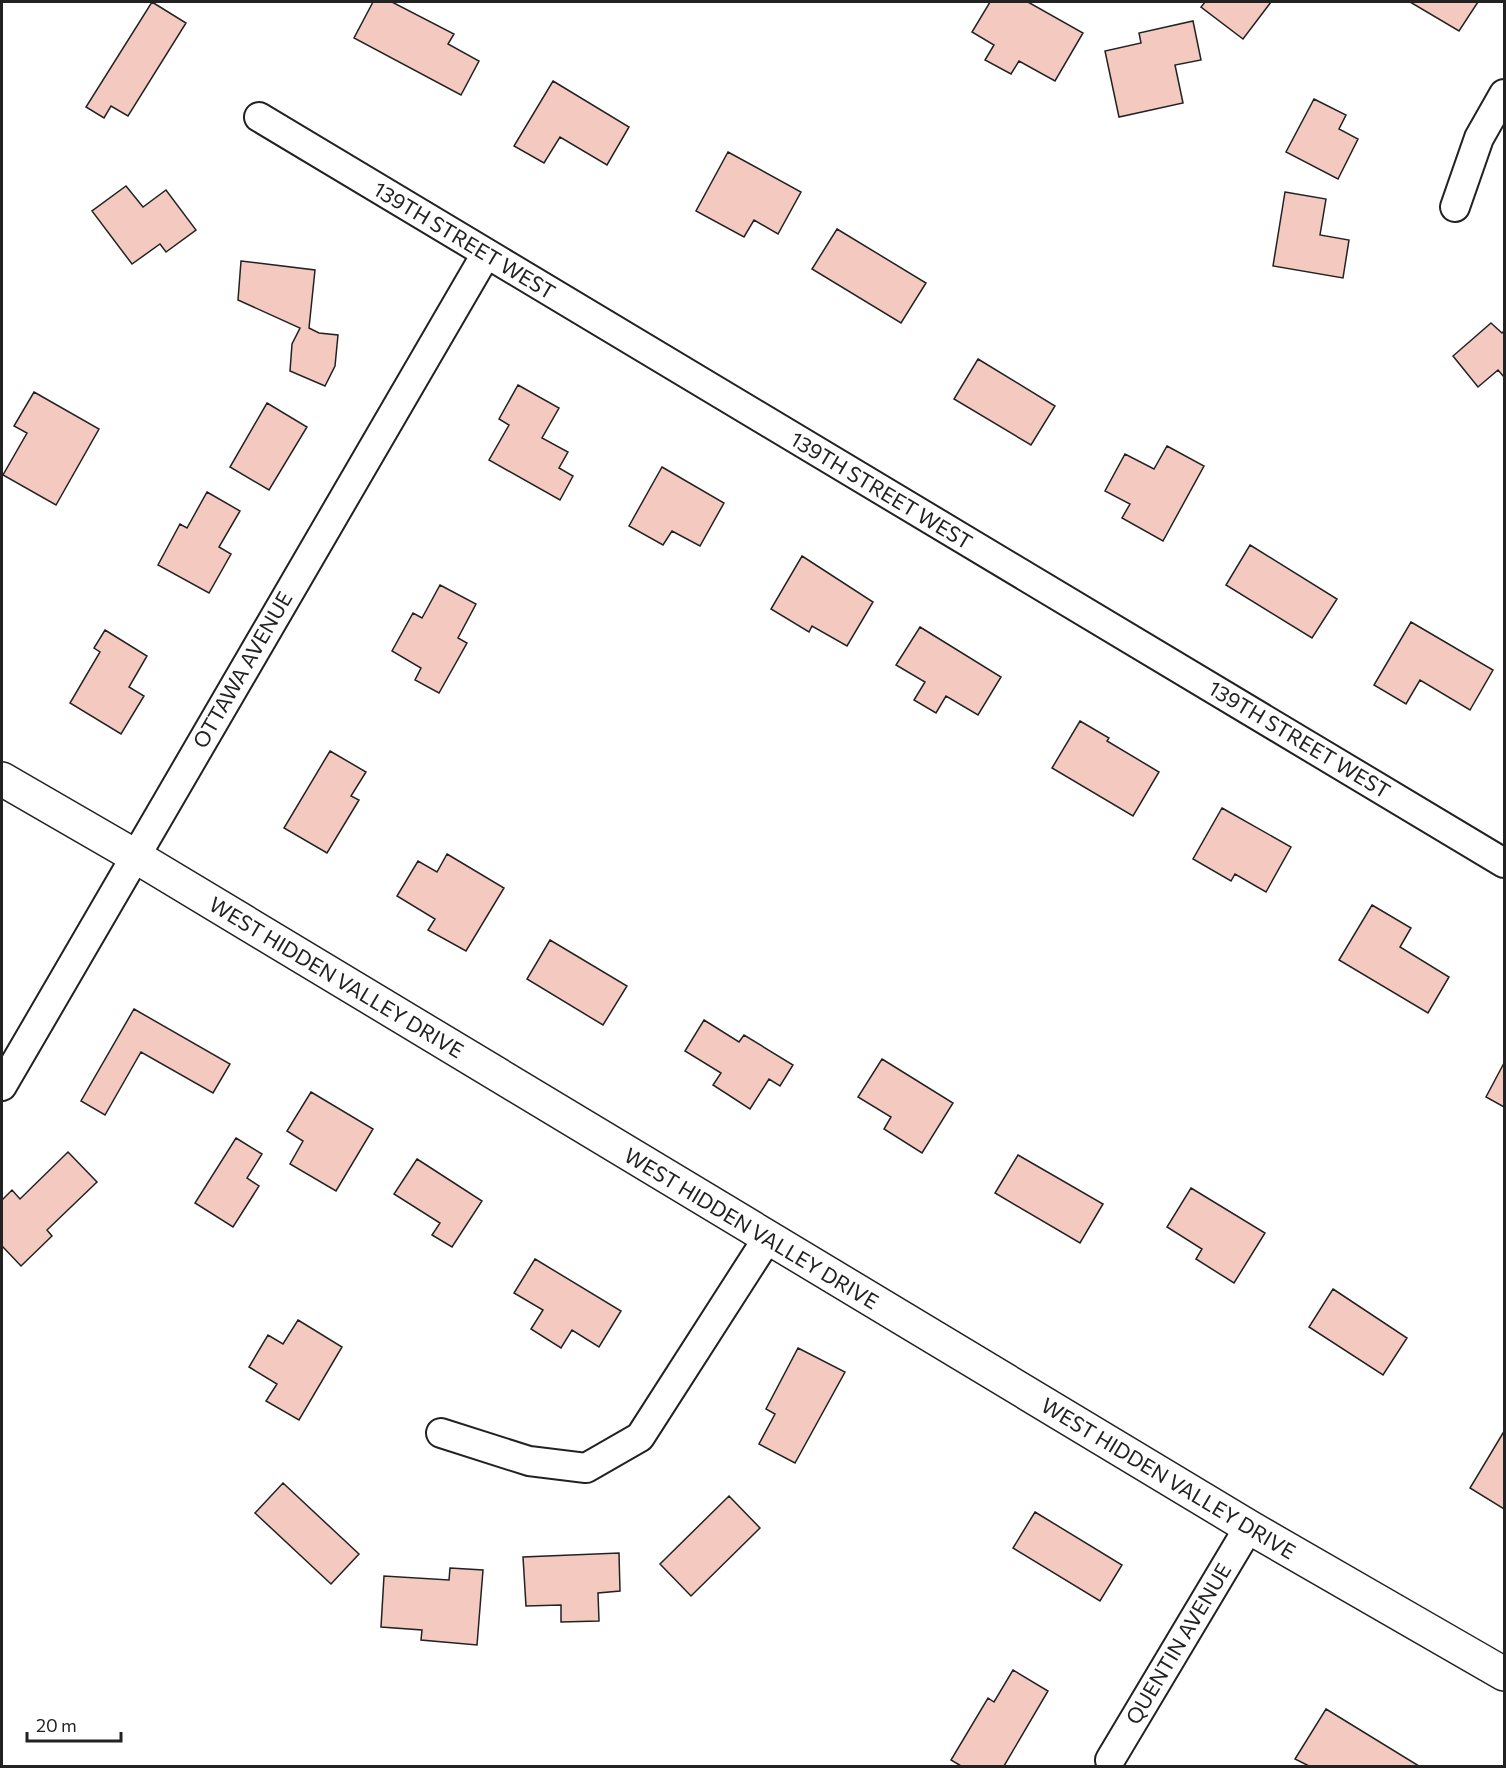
<svg xmlns="http://www.w3.org/2000/svg" width="1506" height="1768" viewBox="0 0 1506 1768" font-family="Commissioner,sans-serif">
	<style>
		.building { fill: #f3c9c0; stroke: #222; stroke-width: 1.5 }
		.lines { fill: none; stroke-linecap: round; stroke-linejoin: round }
		.minor-casing { stroke: #222; stroke-width: 32 }
		.tertiary-casing { stroke: #222; stroke-width: 36 }
		.minor { stroke: #fff; stroke-width: 28 }
		.tertiary { stroke: #fff; stroke-width: 33 }
		.labels { text-anchor: middle; stroke-width: 4.5; stroke-linejoin: round; paint-order: stroke }
		.street-label { font-size: 21px; fill: #222; stroke: #fff }
	</style>
	<rect width="100%" height="100%" fill="#fff"/>
	<path class="building" d="M152,2l34,21 -58,93 -17,-10 -7,12 -18,-11z
		M373,2h19l62,32 -6,10 31,17 -18,34 -107,-57z
		M990,2h38l55,31 -28,48 -36,-20 -8,13 -26,-14 9,-15 -22,-13z
		M1205,2h66l-28,37 -42,-32z
		M1410,2h68l-19,29z
		M1193,21l8,39 -26,5 8,38 -64,14 -14,-66 36,-8 -2,-10z
		M553,81l76,46 -22,38 -47,-28 -16,26 -30,-17z
		M1314,99l32,16 -7,14 19,10 -20,40 -52,-27z
		M728,152l73,40 -23,42 -24,-14 -10,17 -48,-26z
		M126,186l17,21 23,-17 30,40 -30,22 -6,-8 -28,20 -40,-53z
		M1285,192l41,7 -6,36 29,5 -6,38 -70,-12z
		M837,229l89,54 -25,40 -89,-54z
		M241,261l74,9 -6,58 10,5 19,2 -3,31 -10,20 -35,-15 2,-27 8,-16 -62,-28z
		M1491,323l11,10 2,-2v46l-6,-7 -20,17 -25,-31z
		M978,359l77,47 -24,39 -77,-46z
		M518,385l41,23 -17,30 26,14 -9,16 14,8 -13,24 -71,-40 20,-35 -10,-6z
		M34,392l65,37 -43,76 -53,-30 24,-42 -13,-7z
		M267,403l40,24 -38,63 -39,-23z
		M1167,446l37,20 -41,75 -41,-23 8,-14 -25,-13 20,-37 29,15z
		M662,467l62,36 -24,43 -28,-15 -9,14 -34,-19z
		M207,492l33,19 -21,36 12,7 -22,39 -51,-28 22,-41 7,4z
		M1250,545l87,54 -25,39 -86,-53z
		M802,556l71,46 -26,44 -35,-20 -3,6 -38,-23z
		M440,585l36,19 -18,34 9,5 -28,50 -24,-13 6,-12 -29,-17 21,-38 9,5z
		M1411,622l82,48 -23,40 -50,-30 -14,24 -32,-19z
		M920,627l81,50 -23,38 -32,-19 -10,17 -22,-13 11,-18 -29,-17z
		M105,630l42,26 -18,31 15,9 -23,38 -51,-31 30,-51 -6,-4z
		M1080,721l29,17 -2,3 52,31 -26,44 -81,-48z
		M330,751l36,21 -15,24 8,4 -32,53 -43,-25z
		M1222,808l69,39 -25,45 -31,-18 -4,7 -38,-22z
		M447,854l57,34 -38,63 -38,-21 7,-11 -38,-23 21,-35 19,11z
		M1372,905l39,23 -11,19 49,30 -21,36 -89,-53z
		M550,940l77,46 -24,39 -76,-46z
		M134,1009l96,55 -17,29 -72,-41 -36,63 -24,-14z
		M704,1020l35,22 5,-7 49,30 -13,21 -11,-7 -19,30 -37,-24 8,-12 -36,-22z
		M882,1059l71,44 -31,50 -38,-24 7,-12 -33,-20z
		M1504,1063v44l-18,-10z
		M311,1092l62,37 -37,62 -46,-27 13,-23 -16,-10z
		M236,1138l26,16 -15,24 12,8 -26,41 -38,-24z
		M68,1152l29,30 -50,48 5,6 -31,30 -19,-20v-46l10,-10 8,9z
		M1018,1155l85,49 -23,39 -85,-50z
		M417,1159l65,42 -30,46 -20,-12 8,-12 -46,-29z
		M1191,1188l74,45 -31,50 -38,-24 6,-10 -35,-22z
		M535,1259l86,52 -22,36 -27,-17 -11,18 -30,-19 12,-19 -29,-17z
		M1333,1289l74,49 -24,37 -74,-48z
		M298,1320l44,27 -43,73 -33,-19 11,-17 -28,-17 19,-32 15,9z
		M798,1348l47,24 -50,91 -36,-19 16,-30 -9,-5z
		M1503,1433l1,1v75l-34,-21z
		M283,1483l76,71 -28,30 -76,-71z
		M729,1496l31,32 -69,68 -31,-32z
		M1035,1512l87,53 -22,36 -87,-53z
		M619,1553l1,38 -22,2 1,28 -38,1v-17l-35,1 -3,-49z
		M450,1568l33,2 -6,75 -56,-5 1,-10 -41,-3 3,-51 65,4z
		M1013,1670l35,21 -44,75h-43l-10,-6 37,-62 6,4z
		M1326,1709l93,57h-110l-14,-7z"/>
	<g class="lines">
		<defs>
			<path id="minor" d="M259,117l1245,746
				M1455,207l24,-69 25,-44
				M2,1086l484,-832
				M441,1433l88,28 57,7 54,-31 127,-198
				M1110,1760l139,-233"/>
			<path id="tertiary" d="M2,779l133,77 1114,671 255,147"/>
		</defs>
		<use href="#minor" class="minor-casing"/>
		<use href="#tertiary" class="tertiary-casing"/>
		<use href="#minor" class="minor"/>
		<use href="#tertiary" class="tertiary"/>
	</g>
	<g class="labels">
		<g class="street-label">
			<text transform="translate(464 241) rotate(31)" y="7">139TH STREET WEST</text>
			<text transform="translate(881 491) rotate(31)" y="7">139TH STREET WEST</text>
			<text transform="translate(243 670) rotate(-60)" y="7">OTTAWA AVENUE</text>
			<text transform="translate(1299 740) rotate(31)" y="7">139TH STREET WEST</text>
			<text transform="translate(336 978) rotate(31)" y="7">WEST HIDDEN VALLEY DRIVE</text>
			<text transform="translate(751 1229) rotate(31)" y="7">WEST HIDDEN VALLEY DRIVE</text>
			<text transform="translate(1168 1479) rotate(31)" y="7">WEST HIDDEN VALLEY DRIVE</text>
			<text transform="translate(1179 1644) rotate(-59)" y="7">QUENTIN AVENUE</text>
		</g>
	</g>
	<rect width="1506" height="1768" fill="none" stroke="#222222" stroke-width="6"/>
	<path d="M27 1732v9h94v-9" fill="none" stroke="#222222" stroke-width="3"/>
	<text x="36" y="1732" font-size="18" fill="#222222" stroke="#ffffff" stroke-width="4.5" paint-order="stroke">20 m</text>
</svg>
